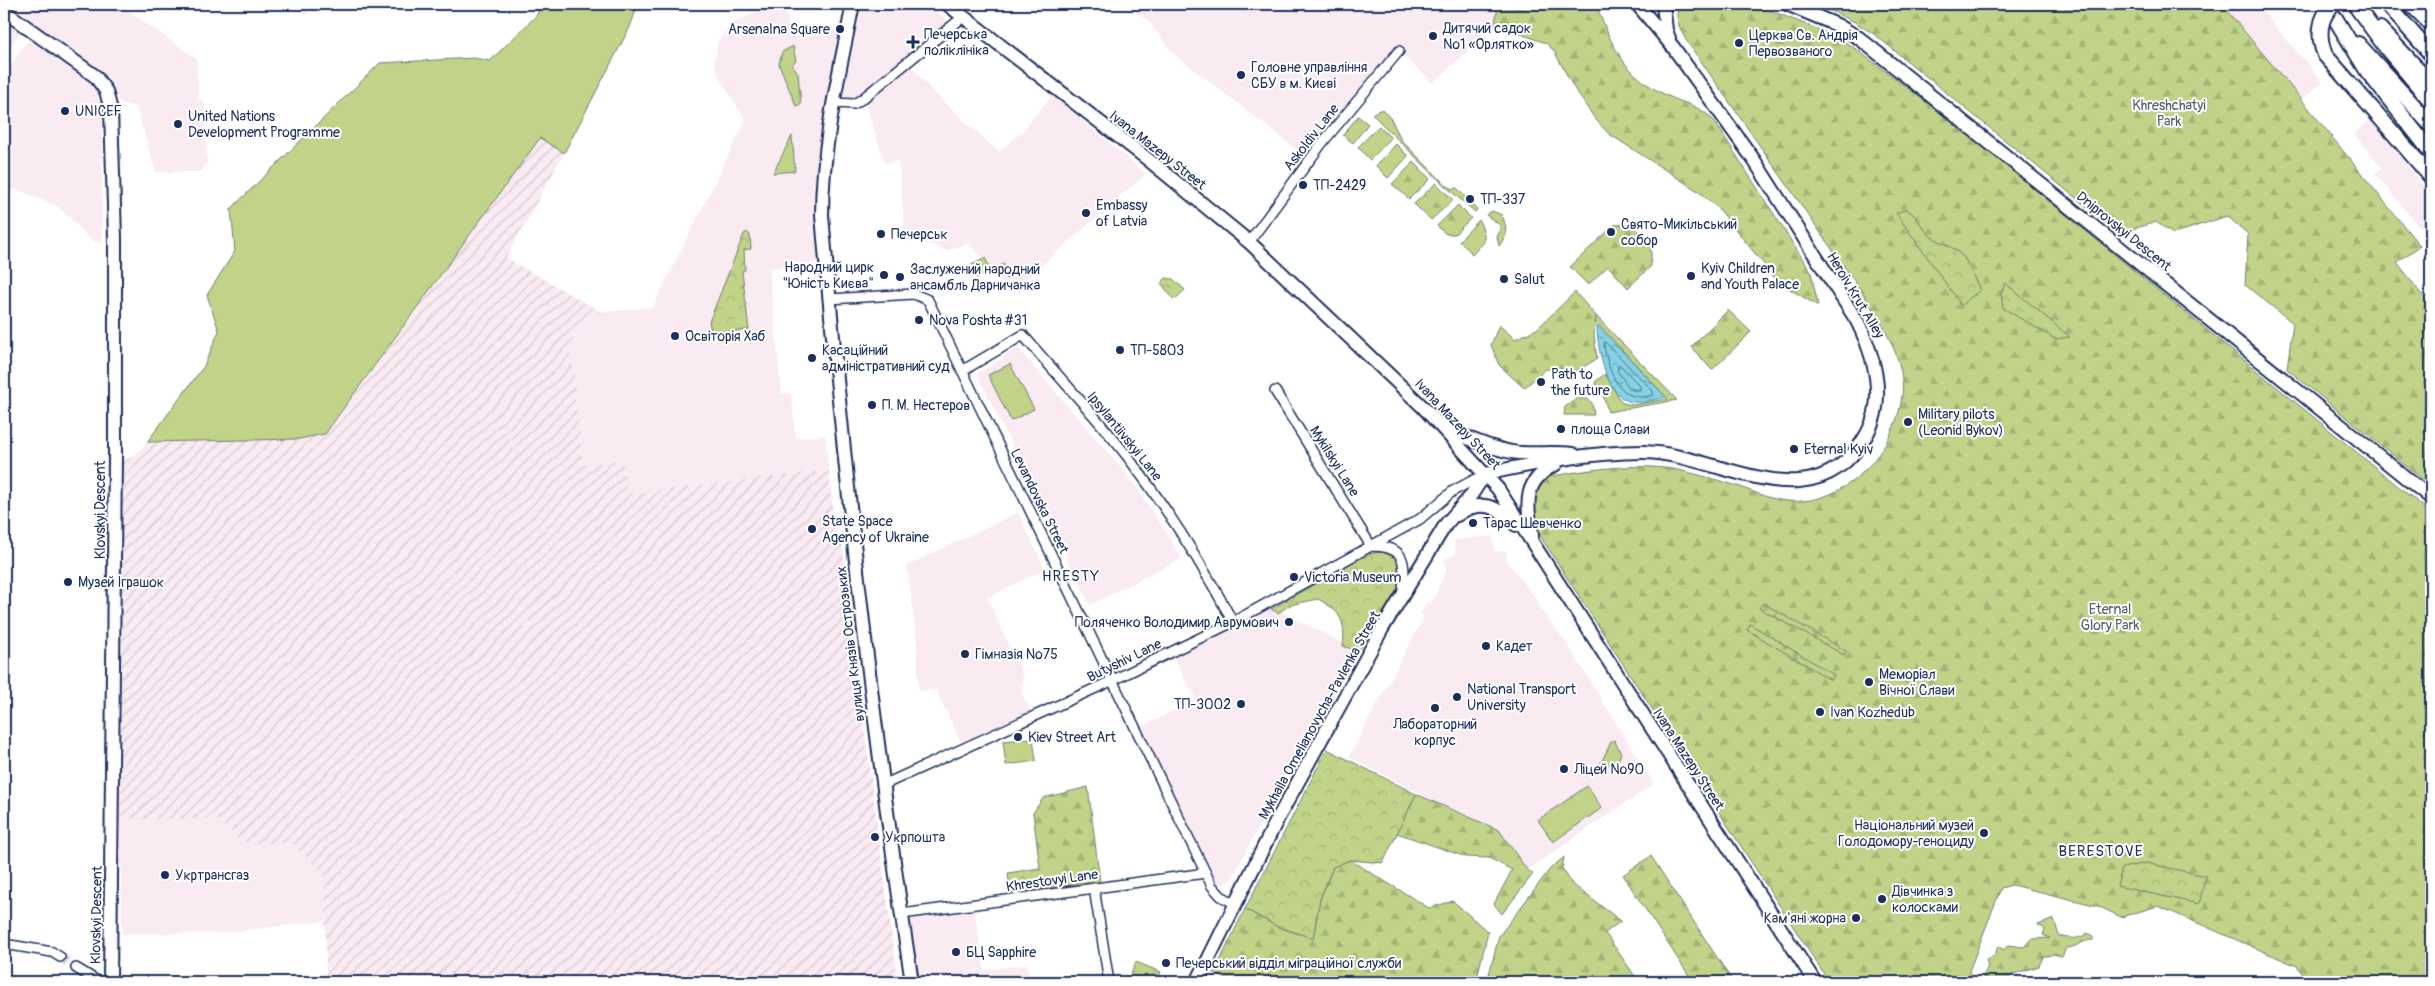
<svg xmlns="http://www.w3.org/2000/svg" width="2435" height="986" viewBox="0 0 2435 986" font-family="Pangolin,sans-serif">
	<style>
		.built { fill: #faeaf2 }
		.industrial { fill: url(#industrial-furrows) }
		.green { fill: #c0d388; stroke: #6e8173 }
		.forest { fill: url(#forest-firs); stroke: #6e8173 }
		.cemetery { fill: url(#cemetery-stones); stroke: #6e8173 }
		.park { fill: url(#park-crowns); stroke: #6e8173 }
		.water { fill: url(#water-ripples); stroke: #5a91ae }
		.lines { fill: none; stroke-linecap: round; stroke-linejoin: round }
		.shore { stroke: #457093; stroke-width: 1 }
		.street-tunnel { stroke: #d1d5df; stroke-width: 9; stroke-dasharray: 9 4.5; stroke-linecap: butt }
		.street-casing { stroke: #1b2f5e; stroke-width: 12 }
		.secondary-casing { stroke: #1b2f5e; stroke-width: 16 }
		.primary-casing { stroke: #1b2f5e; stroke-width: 18 }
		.street { stroke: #fff; stroke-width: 9 }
		.secondary { stroke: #fff; stroke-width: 12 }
		.primary { stroke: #fff; stroke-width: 14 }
		.primary-bridge-casing { stroke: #1b2f5e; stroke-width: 18; stroke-linecap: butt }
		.primary-bridge { stroke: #fff; stroke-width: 14 }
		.poi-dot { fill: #1b2f5e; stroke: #fff; stroke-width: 2 }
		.labels { text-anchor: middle; stroke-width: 4; stroke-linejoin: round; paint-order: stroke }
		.poi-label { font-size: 14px; fill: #1b2f5e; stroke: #fff; text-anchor: start }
		.park-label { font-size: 14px; fill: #4d606b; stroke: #fff }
		.street-label { font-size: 14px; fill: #1b2f5e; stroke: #fff }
		.neighbourhood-label { font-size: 15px; letter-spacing: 1px; fill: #1b2f5e; stroke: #fff }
	</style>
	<defs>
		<pattern id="industrial-furrows" width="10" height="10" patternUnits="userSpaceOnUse" patternTransform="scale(1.25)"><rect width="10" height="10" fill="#faeaf2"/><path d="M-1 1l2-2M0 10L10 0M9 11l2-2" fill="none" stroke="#d6c9d2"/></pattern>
		<pattern id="forest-firs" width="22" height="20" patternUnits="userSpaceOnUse" patternTransform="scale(1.25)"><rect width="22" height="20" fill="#c0d388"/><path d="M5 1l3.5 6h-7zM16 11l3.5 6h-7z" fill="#a4b578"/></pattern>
		<pattern id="cemetery-stones" width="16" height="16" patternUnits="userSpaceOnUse" patternTransform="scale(1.25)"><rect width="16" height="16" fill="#c0d388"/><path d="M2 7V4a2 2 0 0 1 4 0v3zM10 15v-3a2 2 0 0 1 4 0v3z" fill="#a4b578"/></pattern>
		<pattern id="park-crowns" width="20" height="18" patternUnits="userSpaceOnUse" patternTransform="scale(1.25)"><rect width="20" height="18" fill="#c0d388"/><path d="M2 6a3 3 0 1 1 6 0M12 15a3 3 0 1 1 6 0" fill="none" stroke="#a4b578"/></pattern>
		<pattern id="water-ripples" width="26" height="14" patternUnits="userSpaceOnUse" patternTransform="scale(1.25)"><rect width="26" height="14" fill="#84d2e3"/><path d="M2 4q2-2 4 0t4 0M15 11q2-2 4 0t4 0" fill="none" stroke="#6babbb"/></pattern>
	</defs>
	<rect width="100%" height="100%" fill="#fff"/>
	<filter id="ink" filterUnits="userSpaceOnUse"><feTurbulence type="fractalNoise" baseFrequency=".02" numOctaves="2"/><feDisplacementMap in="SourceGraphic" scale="10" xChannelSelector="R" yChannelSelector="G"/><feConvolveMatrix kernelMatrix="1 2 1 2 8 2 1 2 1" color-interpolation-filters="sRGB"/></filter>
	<g filter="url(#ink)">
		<path class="built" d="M24,4h95l78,55 1,41h6l3,63 -6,9h-45l-20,-65 -17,-4 -7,-23 -87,-64 -3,-6z
			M289,4h26l-9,11z
			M773,4h11l7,32 50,-9 -17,92 -7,68 4,75 -52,6 13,126 9,-1 5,45 29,-3 4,35 -202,24 -44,-29 -12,-114 3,-16 12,-16 16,-7 51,-5 93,-187 -27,-43 -5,-16 4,-20 12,-16z
			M868,4h58l27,21 -89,71 -13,4 -7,-3v-5l17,-84 6,1z
			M1125,4h373l-3,21 -62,58 -38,-35 -91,107 -131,-102 -24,-31z
			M2221,4h35l67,78 -21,18z
			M4,21l16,11 -16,25z
			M29,39l66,47 5,17 2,20v122l-13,-7 -30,-31 -43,-18 -12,1v-115z
			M911,66l22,26 66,60 23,-20 30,-37 94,79 -128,112 -13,2 -15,-23 -22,-22 -22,8 -21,-10h-19l-8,-80 -13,2 -20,-61z
			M2370,120l61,75v24l-11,9 -45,-55 7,-5 -28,-34z
			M1018,348l116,135 48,75 -92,47 -113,-231z
			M1018,512l27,57 -58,29 36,77 -2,17 10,19 -70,31 -25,-52 -17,1 -3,-57 -9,-68z
			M1493,536l2,16 11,-2 1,12 33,42 -2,2 28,36 88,142 -127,86 -28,-40 -39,-16 -111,-57 75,-140 -4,-3 7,-12 4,3 15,-35 -1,-12 11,-2 -2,-16z
			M1270,606l88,45 -47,75 -80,154 -7,4h-6l-78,-156 56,-29 -24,-44z
			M120,819h96l27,23 49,2 33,30v47l-106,12 -97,1z
			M974,906l10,64 43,-6 4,18h-113l-10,-67z"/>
		<path class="industrial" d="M540,138l24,15 -58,105 96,54 -16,7 -12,16 -3,16 12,114 40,-5 4,34 202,-24 6,68h7l6,60 -6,1 5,36h5l46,347h-572l-1,-107 -33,-31 -49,-2 -27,-23h-96l3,-358 12,-6 12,-13 152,-3 36,-16z"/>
		<path class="green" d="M540,4h98l-8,23 -66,126 -24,-15 -215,296 -26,5 -152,3 57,-76 15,-35 -12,-36 28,-44 -4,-42 149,-146 94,-5 16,3 47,-46z
			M793,46l3,15 -4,3 6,9 3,32 -5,1 -17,-42 3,-12z
			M1358,116l10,8 -15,19 -10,-8z
			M1379,126l12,12 -21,22 -12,-13z
			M792,136l3,35 -22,2z
			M1396,144l12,12 -20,22 -12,-12z
			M1479,220l5,13v9l-12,13 -2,-4 -11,-10z
			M985,258l6,12 -14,8 -7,-12z
			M1003,264l9,11 -6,4 -8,-11z
			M1596,316l81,84 -69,12 -5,-17 -8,-13 10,-8 17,29 11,2 35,-6 -73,-78z
			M1010,364l24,45 -23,12 -23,-46z
			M1033,738l3,23 -30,4 -3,-24z
			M1614,740l7,13 -2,6 -17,10 -2,-4 11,-23z
			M1587,786l15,22 -49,34 -15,-22z"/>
		<path class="forest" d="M1498,4h98c16,42 27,71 72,92 17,8 34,10 47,26l96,150 7,34 -40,-24 -58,-72 -22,-19 -89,-57 -14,-15 -21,-31 -20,-37 -8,-8 -51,-18z
			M1679,4h75l81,32 21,13 89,67 486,397v469h-123l-11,-16 -139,-60 -37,11 -23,-11 -86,-21 -11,3 -32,83 4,9 3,-1 3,3h-150l-287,-443c-9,-23 -16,-45 6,-62 43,-8 95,-16 139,-5 17,4 34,9 51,14 16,6 33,14 50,15 58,5 107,-50 114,-105 4,-37 -20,-71 -38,-101l-178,-255c-7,-13 -12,-22 -7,-36z
			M1816,4h405l81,96 118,146 -23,16 31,41 3,-1v184l-144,-117 6,-46 -48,-38 3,-51 -21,-18 -54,18 -17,-12 -37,11 -245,-199 -21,-13z
			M1382,109l9,10 11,22 43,43 7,5 5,-1 20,22 -2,2 -30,-26 -71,-70 -1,-3z
			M1414,162l16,17 -21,20 -17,-15z
			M1436,183l17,17 -22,20 -17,-16z
			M1458,205l13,13 -16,16h-9l-9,-8z
			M1492,211l10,4c5,13 6,19 -3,31l-2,-9 3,-6v-6l-14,-10z
			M1631,224l20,18v24l-23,22 -20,-22 -20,19 -18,-18 44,-42z
			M1575,292l21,24 -2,19 3,24 -23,13 -28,-3 -22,19 -25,-23 -8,-20 8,-20 16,14 22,-10z
			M1728,310l23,22 -39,38 -21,-23z
			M1576,399h11l5,4 2,12h-30l1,-8z
			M1088,787l12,95 -90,10 -2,-19 32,-5 -7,-55 10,-15z
			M1416,794l83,36 28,40 6,4 -31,40 -8,-10 18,-34 -23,-12 -23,-1 -69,-24z
			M1651,856l82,126h-40l-70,-107z
			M1564,857l-2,11 10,16 49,37 -16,12 34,49h-152l12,-46 51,-67z
			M1350,860l79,48 24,-7 35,31 -12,50h-243l-19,-9 31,-64 33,18 35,11 7,-39 13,-32z
			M2054,919l5,17c9,2 21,5 28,-3l6,3v4c-11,0 -16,8 -27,8l-4,9 -8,-3 -11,3 -4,9 -28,9 -5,7h-25l7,-16 -2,-6 9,-5 3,-9 6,4 4,-5 16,2 7,-8 19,-1 -7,-3 2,-6 -7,-4z"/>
		<path class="cemetery" d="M1763,603l83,48 -2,4 -85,-47z
			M1750,624l84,51 -3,5 -84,-50z"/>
		<path class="park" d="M1906,209l6,4 18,23 26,14 9,9 15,31 -19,15 -65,-92z
			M747,232l3,3 1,14 -7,1 1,20 -3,1 7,59 -33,3 -5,-2 -2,-9 35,-88z
			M1166,278l7,1 12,11 -11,10 -13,-17z
			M2005,283l65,54 -15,2 -52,-31 -2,-14z
			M1382,552l14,6 7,17 -7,20 -38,56 -15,-5c3,-26 -3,-35 -25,-47l-28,6 -12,8 -7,-4 96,-55z
			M1327,749l89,45 -33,69 -33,-3 -17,7 -13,32 -7,39 -35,-11 -33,-18z
			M2146,863l60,13 -7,28 -82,-18 5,-18z
			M1136,962l25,10 -4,10h-29z"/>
		<path class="water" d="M1597,325l69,72c-12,3 -31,9 -42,2 -20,-13 -27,-53 -27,-74z"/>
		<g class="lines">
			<path class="shore" d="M1605,342l48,49v4c-33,11 -45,-24 -49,-50z
				M1618,366h3l19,20v4l-10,-1 -12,-17z"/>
			<path class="street-tunnel" d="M60,957l16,11"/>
			<defs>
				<path id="street" d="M833,103l21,1 8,-5 101,-82
					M1249,242l74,-100 76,-91
					M829,299l85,-5 14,6 284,586 9,10 13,7
					M962,371l61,-36c34,40 71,79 104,121 40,52 75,108 106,166
					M1275,391l96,155
					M1371,546c36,0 34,16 32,46
					M883,785l224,-102 126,-61 187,-103 33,-28 32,-17
					M1094,888l15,94
					M902,914l304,-41
					M4,944l48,8 8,5
					M76,968l23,14"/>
				<path id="secondary" d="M853,4c-14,70 -31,140 -31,211 22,257 50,513 90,767
					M947,4l203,157 99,81 174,165 75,82 317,493
					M1663,4l3,26 3,8
					M1787,4l50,21 22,13 572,460
					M4,11l91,65 11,15 5,19 4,128v220l-5,524
					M1445,427c17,10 58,26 77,26 17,1 33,-1 51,1
					M1485,474c52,-11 105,-22 158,-22 77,1 171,76 224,-18 20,-36 7,-79 -10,-113l-103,-161 -81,-113 -36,-43
					M1457,515c23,-17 41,-9 59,10
					M1532,536c-5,-32 -10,-55 24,-72
					M1197,982l80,-162 105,-191 64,-105 24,-27 15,-23"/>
				<path id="primary" d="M2387,4l44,50
					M2411,4l20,20
					M2358,9l30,41 43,51
					M2335,18l33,54 63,80
					M2380,29l51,54
					M2358,44l73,81
					M2376,113l55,64"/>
			</defs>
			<use href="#street" class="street-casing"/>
			<use href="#secondary" class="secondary-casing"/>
			<use href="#primary" class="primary-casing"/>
			<use href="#street" class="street"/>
			<use href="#secondary" class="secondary"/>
			<use href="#primary" class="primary"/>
			<defs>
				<path id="primary-bridge" d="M2334,4c-16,13 -16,34 -9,51l51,58"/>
			</defs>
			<use href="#primary-bridge" class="primary-bridge-casing"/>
			<use href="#primary-bridge" class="primary-bridge"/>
		</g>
	</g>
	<g class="poi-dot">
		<circle cx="840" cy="29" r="5"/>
		<circle cx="1433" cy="36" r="5"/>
		<path d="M910.5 34.5h5v5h5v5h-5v5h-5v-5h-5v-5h5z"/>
		<circle cx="1739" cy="43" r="5"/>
		<circle cx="1241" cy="75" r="5"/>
		<circle cx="65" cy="111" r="5"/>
		<circle cx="178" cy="124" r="5"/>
		<circle cx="1303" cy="185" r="5"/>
		<circle cx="1470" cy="199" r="5"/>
		<circle cx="1086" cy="213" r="5"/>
		<circle cx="1611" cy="232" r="5"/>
		<circle cx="881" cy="234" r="5"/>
		<circle cx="884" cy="275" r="5"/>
		<circle cx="1691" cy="276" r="5"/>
		<circle cx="900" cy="277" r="5"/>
		<circle cx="1504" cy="279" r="5"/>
		<circle cx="919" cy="320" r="5"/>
		<circle cx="675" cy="336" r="5"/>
		<circle cx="1120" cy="350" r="5"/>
		<circle cx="812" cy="358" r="5"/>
		<circle cx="1541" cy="382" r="5"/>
		<circle cx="872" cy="405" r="5"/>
		<circle cx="1908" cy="422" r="5"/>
		<circle cx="1561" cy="429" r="5"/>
		<circle cx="1794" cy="449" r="5"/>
		<circle cx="1473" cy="523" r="5"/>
		<circle cx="812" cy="529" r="5"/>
		<circle cx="1294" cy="577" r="5"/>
		<circle cx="68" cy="582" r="5"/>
		<circle cx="1289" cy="622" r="5"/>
		<circle cx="1486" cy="646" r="5"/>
		<circle cx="965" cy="654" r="5"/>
		<circle cx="1869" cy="682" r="5"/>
		<circle cx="1457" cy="697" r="5"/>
		<circle cx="1241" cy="704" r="5"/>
		<circle cx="1435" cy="708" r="5"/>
		<circle cx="1820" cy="712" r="5"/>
		<circle cx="1018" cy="737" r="5"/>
		<circle cx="1564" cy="769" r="5"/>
		<circle cx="1984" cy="833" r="5"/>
		<circle cx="875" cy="837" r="5"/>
		<circle cx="165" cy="875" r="5"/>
		<circle cx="1882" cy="899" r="5"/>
		<circle cx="1856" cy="918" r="5"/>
		<circle cx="956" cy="952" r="5"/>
		<circle cx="1166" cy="963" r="5"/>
	</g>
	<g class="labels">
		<g class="poi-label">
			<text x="1443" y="33">Дитячий садок<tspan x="1443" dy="16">№1 «Орлятко»</tspan></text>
			<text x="830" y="34" text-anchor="end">Arsenalna Square</text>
			<text x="924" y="39">Печерська<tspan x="924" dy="16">поліклініка</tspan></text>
			<text x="1749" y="40">Церква Св. Андрія<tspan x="1749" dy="16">Первозваного</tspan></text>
			<text x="1251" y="72">Головне управління<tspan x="1251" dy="16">СБУ в м. Києві</tspan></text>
			<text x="75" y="116">UNICEF</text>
			<text x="188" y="121">United Nations<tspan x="188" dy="16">Development Programme</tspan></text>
			<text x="1313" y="190">ТП-2429</text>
			<text x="1480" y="204">ТП-337</text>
			<text x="1096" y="210">Embassy<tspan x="1096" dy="16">of Latvia</tspan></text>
			<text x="1621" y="229">Свято-Микільський<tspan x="1621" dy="16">собор</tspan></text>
			<text x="891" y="239">Печерськ</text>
			<text x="874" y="272" text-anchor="end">Народний цирк<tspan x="874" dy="16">"Юність Києва"</tspan></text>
			<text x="1701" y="273">Kyiv Children<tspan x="1701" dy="16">and Youth Palace</tspan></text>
			<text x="910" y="274">Заслужений народний<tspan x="910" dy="16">ансамбль Дарничанка</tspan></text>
			<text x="1514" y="284">Salut</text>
			<text x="929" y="325">Nova Poshta #31</text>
			<text x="685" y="341">Освіторія Хаб</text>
			<text x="822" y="355">Касаційний<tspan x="822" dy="16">адміністративний суд</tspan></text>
			<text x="1130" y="355">ТП-5803</text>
			<text x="1551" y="379">Path to<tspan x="1551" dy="16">the future</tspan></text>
			<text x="882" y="410">П. М. Нестеров</text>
			<text x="1918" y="419">Military pilots<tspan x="1918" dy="16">(Leonid Bykov)</tspan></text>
			<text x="1571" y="434">площа Слави</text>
			<text x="1804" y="454">Eternal Kyiv</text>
			<text x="822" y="526">State Space<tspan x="822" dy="16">Agency of Ukraine</tspan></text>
			<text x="1483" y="528">Тарас Шевченко</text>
			<text x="1304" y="582">Victoria Museum</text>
			<text x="78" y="587">Музей Іграшок</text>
			<text x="1279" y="627" text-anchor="end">Поляченко Володимир Аврумович</text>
			<text x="1496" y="651">Кадет</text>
			<text x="975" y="659">Гімназія №75</text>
			<text x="1879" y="679">Меморіал<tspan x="1879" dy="16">Вічної Слави</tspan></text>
			<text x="1467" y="694">National Transport<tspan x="1467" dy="16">University</tspan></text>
			<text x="1231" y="709" text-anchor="end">ТП-3002</text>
			<text x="1830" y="717">Ivan Kozhedub</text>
			<text x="1435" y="729" text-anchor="middle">Лабораторний<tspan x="1435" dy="16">корпус</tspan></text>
			<text x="1028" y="742">Kiev Street Art</text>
			<text x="1574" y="774">Ліцей №90</text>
			<text x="1974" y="830" text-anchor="end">Національний музей<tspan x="1974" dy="16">Голодомору-геноциду</tspan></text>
			<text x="885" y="842">Укрпошта</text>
			<text x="175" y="880">Укртрансгаз</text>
			<text x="1892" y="896">Дівчинка з<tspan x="1892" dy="16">колосками</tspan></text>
			<text x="1846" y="923" text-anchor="end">Кам'яні жорна</text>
			<text x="966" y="957">БЦ Sapphire</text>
			<text x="1176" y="968">Печерський відділ міграційної служби</text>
		</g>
		<g class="park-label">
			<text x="2169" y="110">Khreshchatyi<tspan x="2169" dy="16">Park</tspan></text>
			<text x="2110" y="614">Eternal<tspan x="2110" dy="16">Glory Park</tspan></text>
		</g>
		<g class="street-label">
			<text transform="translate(1311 137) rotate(-52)" y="5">Askoldiv Lane</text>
			<text transform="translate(1158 150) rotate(38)" y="5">Ivana Mazepy Street</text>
			<text transform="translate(2124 231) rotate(39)" y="5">Dniprovskyi Descent</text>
			<text transform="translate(1856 295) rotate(59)" y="5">Heroiv Krut Alley</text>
			<text transform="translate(1458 424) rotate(47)" y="5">Ivana Mazepy Street</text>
			<text transform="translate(1125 436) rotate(51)" y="5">Ipsylantiivskyi Lane</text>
			<text transform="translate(1335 461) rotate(58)" y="5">Mykilskyi Lane</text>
			<text transform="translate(1040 501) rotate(64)" y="5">Levandovska Street</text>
			<text transform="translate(100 510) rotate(-90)" y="5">Klovskyi Descent</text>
			<text transform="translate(850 644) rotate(-97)" y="5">вулиця Князів Острозьких</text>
			<text transform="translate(1124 660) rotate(-26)" y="5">Butyshiv Lane</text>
			<text transform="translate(1319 715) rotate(-61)" y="5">Mykhaila Omelianovycha-Pavlenka Street</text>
			<text transform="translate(1689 759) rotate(57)" y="5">Ivana Mazepy Street</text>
			<text transform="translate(1052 880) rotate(-8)" y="5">Khrestovyi Lane</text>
			<text transform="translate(96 915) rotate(-89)" y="5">Klovskyi Descent</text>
		</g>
		<g class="neighbourhood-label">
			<text x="1071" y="581">HRESTY</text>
			<text x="2101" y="856">BERESTOVE</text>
		</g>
	</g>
	<rect width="2435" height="986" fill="none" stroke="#fff" stroke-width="20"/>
	<rect x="10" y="10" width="2415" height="966" fill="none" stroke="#1b2f5e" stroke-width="2" filter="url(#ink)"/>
</svg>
